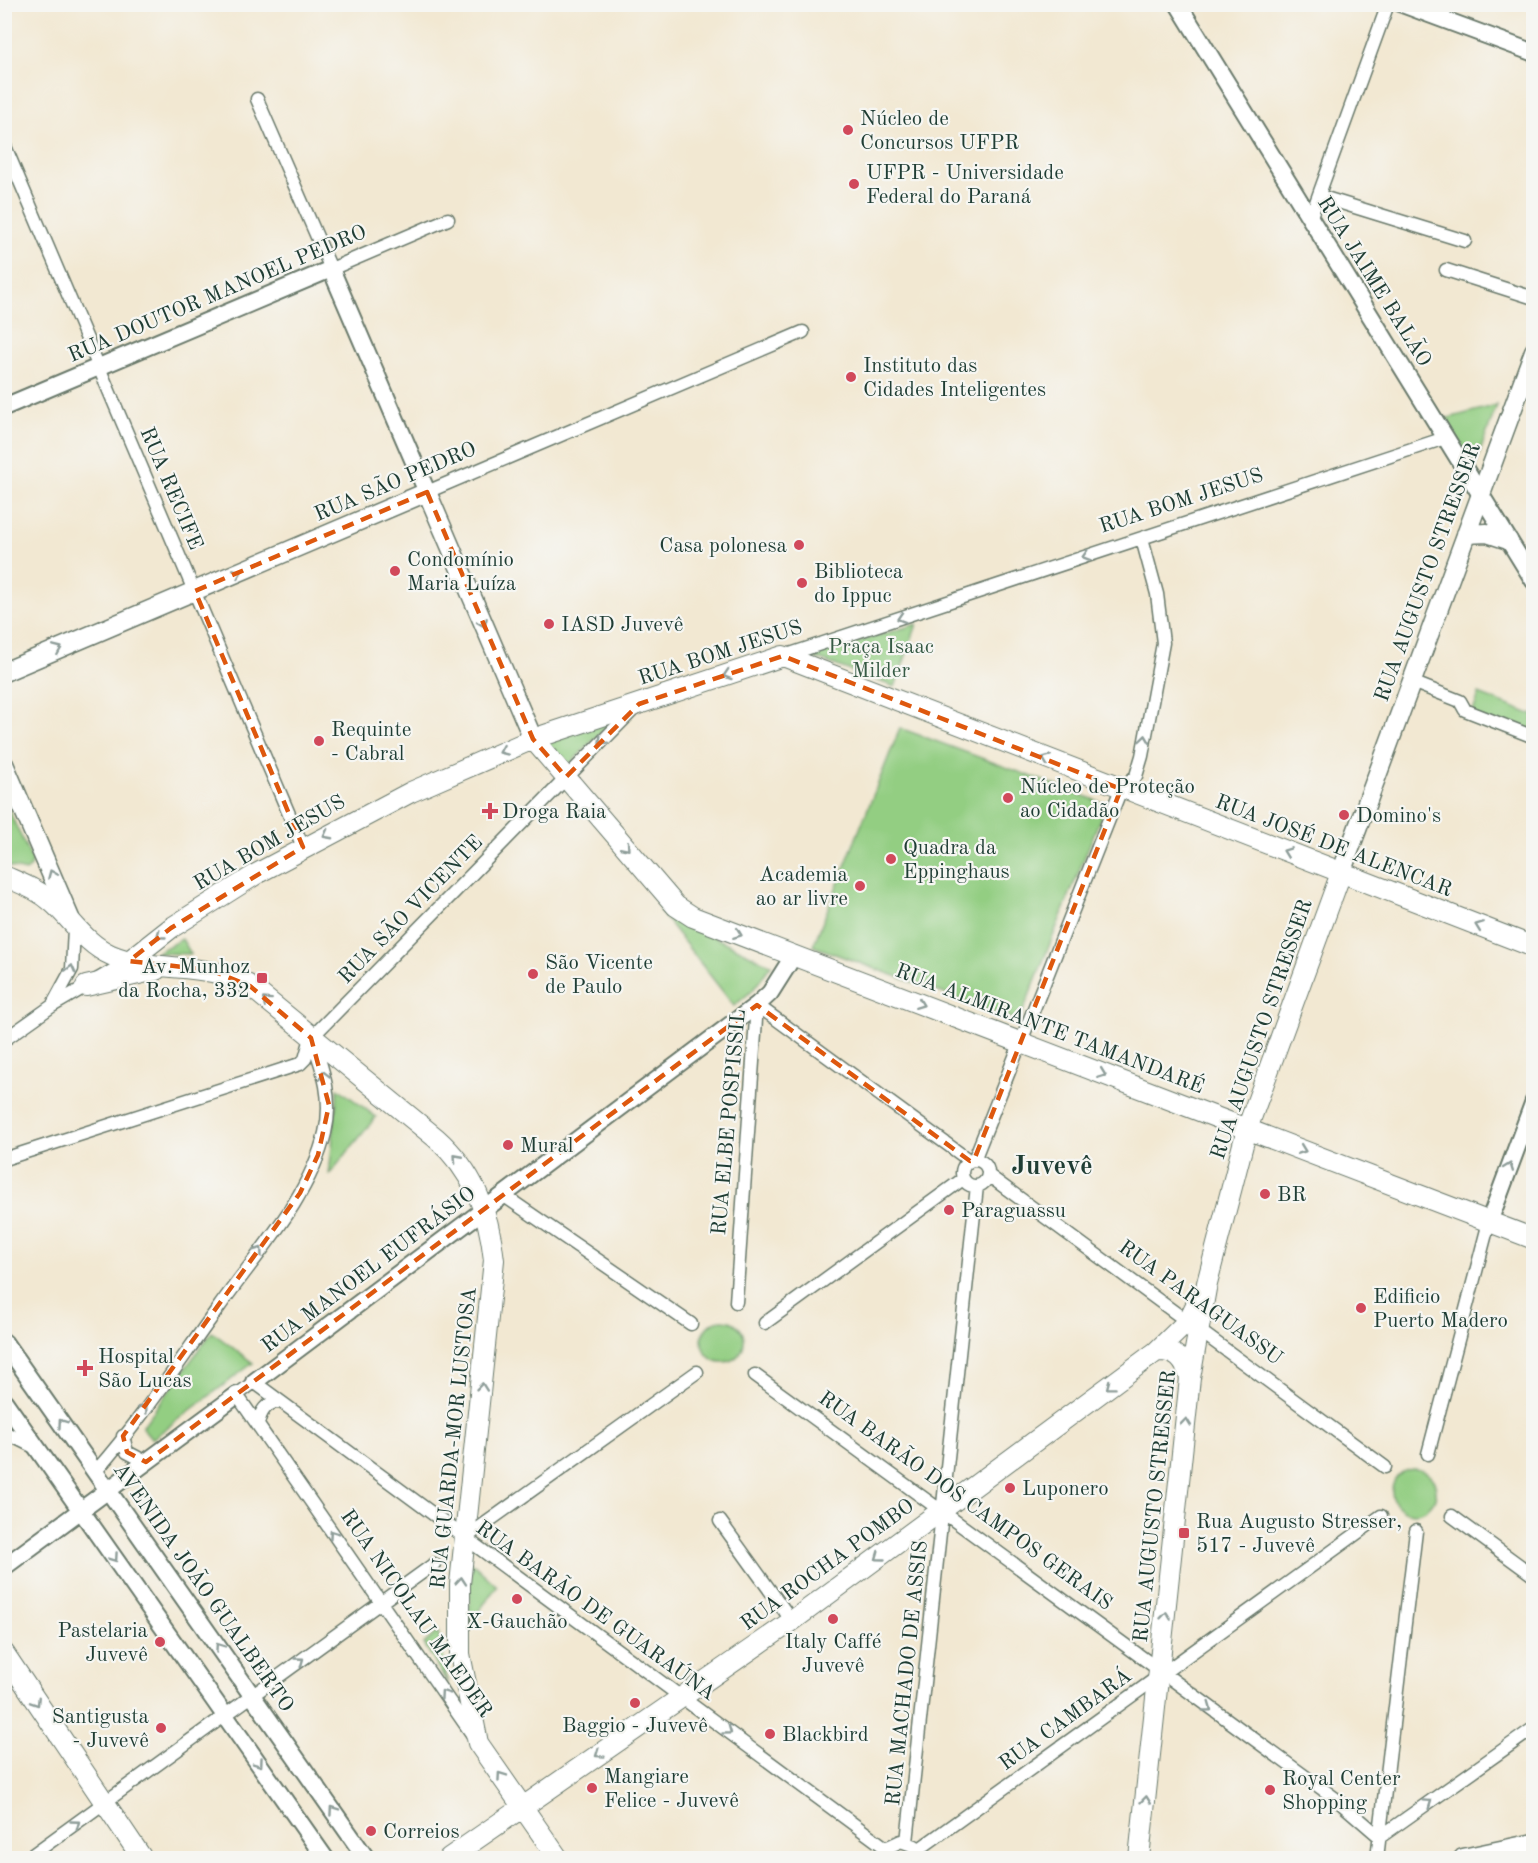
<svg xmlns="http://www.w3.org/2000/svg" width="1538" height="1863" viewBox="0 0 1538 1863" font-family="'Old Standard TT',serif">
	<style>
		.green { fill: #93ce82; stroke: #59865b; stroke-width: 1.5 }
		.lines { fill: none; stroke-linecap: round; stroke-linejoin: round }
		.minor-casing { stroke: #69796b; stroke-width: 15 }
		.tertiary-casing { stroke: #69796b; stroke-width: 20 }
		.secondary-casing { stroke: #69796b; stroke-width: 21 }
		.primary-casing { stroke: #69796b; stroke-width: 22 }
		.minor { stroke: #fff; stroke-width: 12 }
		.tertiary { stroke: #fff; stroke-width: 16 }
		.secondary { stroke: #fff; stroke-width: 18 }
		.primary { stroke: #fff; stroke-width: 20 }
		.oneway { stroke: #8f9e9a }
		.marked { fill: none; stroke: #de580e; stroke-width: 4.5; stroke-dasharray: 12 8; stroke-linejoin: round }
		.poi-dot { fill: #d1495b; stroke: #f6f6f2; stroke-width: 2 }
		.labels { text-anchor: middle; stroke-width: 4.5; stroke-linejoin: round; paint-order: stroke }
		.poi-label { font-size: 21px; fill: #1f3d34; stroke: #f6f6f2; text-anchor: start }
		.street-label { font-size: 21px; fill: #1f3d34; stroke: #f6f6f2 }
		.park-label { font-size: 21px; fill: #365a44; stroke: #f6f6f2 }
		.district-label { font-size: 27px; font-weight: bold; fill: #1f3d34; stroke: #f6f6f2 }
	</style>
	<rect width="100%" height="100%" fill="#f6f6f2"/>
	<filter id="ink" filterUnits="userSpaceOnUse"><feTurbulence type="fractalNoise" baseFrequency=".0167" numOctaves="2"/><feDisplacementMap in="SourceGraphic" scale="12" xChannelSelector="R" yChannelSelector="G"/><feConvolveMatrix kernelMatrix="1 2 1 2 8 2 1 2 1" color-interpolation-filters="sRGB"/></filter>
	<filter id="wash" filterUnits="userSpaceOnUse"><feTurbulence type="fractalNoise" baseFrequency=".008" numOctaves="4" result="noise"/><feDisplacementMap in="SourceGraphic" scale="24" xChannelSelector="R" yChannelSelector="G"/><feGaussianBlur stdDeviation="1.35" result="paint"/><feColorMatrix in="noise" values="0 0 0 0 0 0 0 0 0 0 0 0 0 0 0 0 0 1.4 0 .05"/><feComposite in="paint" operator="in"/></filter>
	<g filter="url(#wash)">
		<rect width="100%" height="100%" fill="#f2e8d2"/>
		<path class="green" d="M1497,405l-25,69 -31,-54z
			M917,624l-22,63 -85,-31z
			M1479,694l54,21v24l-61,-24z
			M616,717l-50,51 -24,-27z
			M900,728l206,76 -87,217 -206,-75z
			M4,800l28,60 -1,7 -5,4 -21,-5z
			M659,910l112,55 -18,25 -19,16z
			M182,939l9,15 -36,-1z
			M338,1088l38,29 -47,58z
			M702 1341a21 21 0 1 1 42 0a21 21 0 1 1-42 0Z
			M212,1332l41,31 -101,76 -10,-12z
			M1392 1491a22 22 0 1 1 44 0a22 22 0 1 1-44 0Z
			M471,1562l26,24 -28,39z
			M438,1631l10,53 -24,-40z"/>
	</g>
	<g filter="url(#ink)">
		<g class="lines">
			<defs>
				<path id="minor" d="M257,99l74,170 117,-50
					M4,144l299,703
					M1319,196l146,45
					M1310,219l78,-215
					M1446,270l88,28
					M427,492l376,-160
					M784,656l661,-218
					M1412,682l48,19 5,9 69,27
					M54,1002l18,-33 2,-41
					M757,1005l213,156
					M4,1040l48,-34 77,-45
					M4,1159l296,-95 5,-5 6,-21 325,-331
					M962 1173a13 13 0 1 1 26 0a13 13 0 1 1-26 0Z
					M974,1160l147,-371 15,-13 6,-20 21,-113 -6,-49 -15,-55
					M988,1175l397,292
					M503,1195l188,129
					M736,1302l21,-297
					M765,1323l198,-144
					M755,1375l581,424 44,38 154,-109
					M258,1425c2,-13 8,-24 23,-23
					M4,1432l32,16
					M123,1436l4,16 19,10
					M1428,1454l61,-232
					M96,1471c45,-51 83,-109 123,-164 38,-54 90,-108 106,-174 8,-32 -1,-63 -13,-93
					M1452,1516l82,60
					M720,1521l72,100
					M465,1538l232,-166
					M472,1734l-235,-339 17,-13 632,466
					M907,1842l70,-656
					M918,1850l463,-334
					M28,1858l406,-294
					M881,1858l5,-10 15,-7 14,5 6,12
					M1377,1858l39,-327"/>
				<path id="tertiary" d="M1178,4l356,577
					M1402,4l132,49
					M4,407l327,-138 96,223
					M1489,1222l45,-121
					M4,1342l362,516
					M254,1382l503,-377 13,-12 24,-38
					M4,1401l321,457
					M4,1567l233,-172"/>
				<path id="secondary" d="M1466,534l21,-1 21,7
					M4,672l423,-180 106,247
					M4,764l66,154
					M1341,873l193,-522
					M1463,1858l71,-15"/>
				<path id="primary" d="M533,739l143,167 17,11 841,322
					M4,876c18,8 35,14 49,27 20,18 32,40 58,52 45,19 96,5 139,31l186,152c37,33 53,73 58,122l-34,324v70l18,89 80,115
					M129,961l42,-33 87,-55 153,-81 122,-53 250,-83 751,291
					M86,986l70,-16
					M1157,1351c20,-1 28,10 33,27
					M4,1653l138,205
					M449,1858l343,-237 365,-270 31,-30 11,-22
					M1139,1858l51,-480 17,-95 40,-154 94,-256"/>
			</defs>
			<use href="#minor" class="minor-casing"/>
			<use href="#tertiary" class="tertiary-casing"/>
			<use href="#secondary" class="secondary-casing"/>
			<use href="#primary" class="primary-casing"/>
			<use href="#minor" class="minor"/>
			<use href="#tertiary" class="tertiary"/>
			<use href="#secondary" class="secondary"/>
			<use href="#primary" class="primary"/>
		</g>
		<defs><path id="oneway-chevron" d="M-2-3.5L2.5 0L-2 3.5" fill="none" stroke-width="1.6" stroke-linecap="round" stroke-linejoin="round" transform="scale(1.5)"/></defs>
		<g class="oneway">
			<use href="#oneway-chevron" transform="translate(1086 556) rotate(163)"/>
			<use href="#oneway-chevron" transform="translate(238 573) rotate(-23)"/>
			<use href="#oneway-chevron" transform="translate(901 618) rotate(162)"/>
			<use href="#oneway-chevron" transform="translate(483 623) rotate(67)"/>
			<use href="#oneway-chevron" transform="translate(58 649) rotate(-23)"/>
			<use href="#oneway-chevron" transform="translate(727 675) rotate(162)"/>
			<use href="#oneway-chevron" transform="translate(1145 739) rotate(-82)"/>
			<use href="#oneway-chevron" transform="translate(602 741) rotate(135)"/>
			<use href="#oneway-chevron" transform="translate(503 751) rotate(157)"/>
			<use href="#oneway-chevron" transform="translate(1046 759) rotate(-158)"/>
			<use href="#oneway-chevron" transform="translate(327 835) rotate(152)"/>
			<use href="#oneway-chevron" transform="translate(626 847) rotate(49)"/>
			<use href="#oneway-chevron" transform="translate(1287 852) rotate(-159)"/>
			<use href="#oneway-chevron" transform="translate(52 874) rotate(-113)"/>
			<use href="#oneway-chevron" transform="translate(1479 926) rotate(-159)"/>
			<use href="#oneway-chevron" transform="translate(738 934) rotate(21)"/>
			<use href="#oneway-chevron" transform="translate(160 935) rotate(144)"/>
			<use href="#oneway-chevron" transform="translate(71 969) rotate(-76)"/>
			<use href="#oneway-chevron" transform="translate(266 1001) rotate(-138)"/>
			<use href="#oneway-chevron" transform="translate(920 1004) rotate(21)"/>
			<use href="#oneway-chevron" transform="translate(1102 1074) rotate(21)"/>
			<use href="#oneway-chevron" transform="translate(324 1075) rotate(-104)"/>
			<use href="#oneway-chevron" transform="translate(1302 1150) rotate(21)"/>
			<use href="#oneway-chevron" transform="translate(457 1158) rotate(-132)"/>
			<use href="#oneway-chevron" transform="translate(1509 1167) rotate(-70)"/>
			<use href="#oneway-chevron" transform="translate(259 1251) rotate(-54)"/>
			<use href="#oneway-chevron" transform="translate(1110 1386) rotate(143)"/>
			<use href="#oneway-chevron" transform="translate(482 1387) rotate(-84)"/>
			<use href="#oneway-chevron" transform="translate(144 1408) rotate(-53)"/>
			<use href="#oneway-chevron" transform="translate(1186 1422) rotate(-84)"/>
			<use href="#oneway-chevron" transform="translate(62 1423) rotate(-125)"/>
			<use href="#oneway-chevron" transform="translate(333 1534) rotate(-125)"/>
			<use href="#oneway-chevron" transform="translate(879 1557) rotate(144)"/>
			<use href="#oneway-chevron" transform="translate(114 1558) rotate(55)"/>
			<use href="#oneway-chevron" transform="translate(461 1581) rotate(-85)"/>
			<use href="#oneway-chevron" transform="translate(1166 1616) rotate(-84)"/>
			<use href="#oneway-chevron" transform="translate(219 1647) rotate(-125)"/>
			<use href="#oneway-chevron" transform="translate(300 1661) rotate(-36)"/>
			<use href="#oneway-chevron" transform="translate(444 1694) rotate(-125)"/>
			<use href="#oneway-chevron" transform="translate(36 1702) rotate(57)"/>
			<use href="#oneway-chevron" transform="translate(1208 1708) rotate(36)"/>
			<use href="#oneway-chevron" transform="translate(728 1731) rotate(36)"/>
			<use href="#oneway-chevron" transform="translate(599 1754) rotate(145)"/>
			<use href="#oneway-chevron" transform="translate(259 1763) rotate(55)"/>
			<use href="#oneway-chevron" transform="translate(501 1776) rotate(-125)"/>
			<use href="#oneway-chevron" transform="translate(1146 1800) rotate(-84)"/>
			<use href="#oneway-chevron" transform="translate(1428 1803) rotate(-35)"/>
			<use href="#oneway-chevron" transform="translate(333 1810) rotate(-125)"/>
			<use href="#oneway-chevron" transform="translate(76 1824) rotate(-36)"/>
		</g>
	</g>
	<path class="marked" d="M427,492l106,247 33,38 73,-73 144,-48 338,133 -147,371 -4,1 -213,-156 -611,457 -19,-10 -4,-16 177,-243 18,-38 11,-50 -18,-67 -61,-52 -40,-16 -81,-9 42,-33 132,-81 -108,-256z"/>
	<g class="poi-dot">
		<circle cx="848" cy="130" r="6"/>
		<circle cx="854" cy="184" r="6"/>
		<circle cx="851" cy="377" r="6"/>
		<circle cx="799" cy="545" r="6"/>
		<circle cx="395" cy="571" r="6"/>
		<circle cx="802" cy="583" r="6"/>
		<circle cx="549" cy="624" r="6"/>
		<circle cx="319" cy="741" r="6"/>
		<circle cx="1008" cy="798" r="6"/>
		<path d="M487 802h6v6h6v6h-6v6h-6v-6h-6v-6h6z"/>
		<circle cx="1344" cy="815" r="6"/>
		<circle cx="891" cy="859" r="6"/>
		<circle cx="860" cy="886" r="6"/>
		<circle cx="533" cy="974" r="6"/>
		<rect x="256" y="972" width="12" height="12" rx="3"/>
		<circle cx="508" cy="1145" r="6"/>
		<circle cx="1265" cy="1194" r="6"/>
		<circle cx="949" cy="1210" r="6"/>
		<circle cx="1361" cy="1308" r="6"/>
		<path d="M82 1359h6v6h6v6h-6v6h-6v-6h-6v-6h6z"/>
		<circle cx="1010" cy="1488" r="6"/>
		<rect x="1178" y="1527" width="12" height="12" rx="3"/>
		<circle cx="517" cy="1599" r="6"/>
		<circle cx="833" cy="1619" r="6"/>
		<circle cx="160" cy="1642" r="6"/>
		<circle cx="635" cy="1703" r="6"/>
		<circle cx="161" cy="1728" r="6"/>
		<circle cx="770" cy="1734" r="6"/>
		<circle cx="592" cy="1788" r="6"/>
		<circle cx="1270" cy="1790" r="6"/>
		<circle cx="371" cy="1831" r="6"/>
	</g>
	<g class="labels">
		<g class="poi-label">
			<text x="860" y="125">Núcleo de<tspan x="860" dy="24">Concursos UFPR</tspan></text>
			<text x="866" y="179">UFPR - Universidade<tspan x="866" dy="24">Federal do Paraná</tspan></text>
			<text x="863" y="372">Instituto das<tspan x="863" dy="24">Cidades Inteligentes</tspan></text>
			<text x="787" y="552" text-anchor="end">Casa polonesa</text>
			<text x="407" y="566">Condomínio<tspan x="407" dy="24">Maria Luíza</tspan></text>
			<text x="814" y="578">Biblioteca<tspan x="814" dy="24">do Ippuc</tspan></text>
			<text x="561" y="631">IASD Juvevê</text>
			<text x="331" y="736">Requinte<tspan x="331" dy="24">- Cabral</tspan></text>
			<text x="1020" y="793">Núcleo de Proteção<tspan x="1020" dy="24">ao Cidadão</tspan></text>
			<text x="502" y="818">Droga Raia</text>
			<text x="1356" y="822">Domino's</text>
			<text x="903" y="854">Quadra da<tspan x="903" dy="24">Eppinghaus</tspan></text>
			<text x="848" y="881" text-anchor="end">Academia<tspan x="848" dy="24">ao ar livre</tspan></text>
			<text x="545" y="969">São Vicente<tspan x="545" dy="24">de Paulo</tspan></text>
			<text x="250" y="973" text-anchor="end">Av. Munhoz<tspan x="250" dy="24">da Rocha, 332</tspan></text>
			<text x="520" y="1152">Mural</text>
			<text x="1277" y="1201">BR</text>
			<text x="961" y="1217">Paraguassu</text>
			<text x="1373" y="1303">Edificio<tspan x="1373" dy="24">Puerto Madero</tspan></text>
			<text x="98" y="1363">Hospital<tspan x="98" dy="24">São Lucas</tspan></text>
			<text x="1022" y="1495">Luponero</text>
			<text x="1196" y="1528">Rua Augusto Stresser,<tspan x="1196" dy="24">517 - Juvevê</tspan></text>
			<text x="517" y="1628" text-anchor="middle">X-Gauchão</text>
			<text x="148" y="1637" text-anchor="end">Pastelaria<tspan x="148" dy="24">Juvevê</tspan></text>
			<text x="833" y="1648" text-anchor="middle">Italy Caffé<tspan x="833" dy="24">Juvevê</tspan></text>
			<text x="149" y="1723" text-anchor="end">Santigusta<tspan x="149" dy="24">- Juvevê</tspan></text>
			<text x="635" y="1732" text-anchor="middle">Baggio - Juvevê</text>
			<text x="782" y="1741">Blackbird</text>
			<text x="604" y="1783">Mangiare<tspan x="604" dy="24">Felice - Juvevê</tspan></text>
			<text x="1282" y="1785">Royal Center<tspan x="1282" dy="24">Shopping</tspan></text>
			<text x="383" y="1838">Correios</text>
		</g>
		<g class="street-label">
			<text transform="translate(1375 281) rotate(58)" y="7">RUA JAIME BALÃO</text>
			<text transform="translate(217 293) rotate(-23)" y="7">RUA DOUTOR MANOEL PEDRO</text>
			<text transform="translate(395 481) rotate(-23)" y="7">RUA SÃO PEDRO</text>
			<text transform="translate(172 488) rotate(67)" y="7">RUA RECIFE</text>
			<text transform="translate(1181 500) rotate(-18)" y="7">RUA BOM JESUS</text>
			<text transform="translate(1427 572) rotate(-70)" y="7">RUA AUGUSTO STRESSER</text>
			<text transform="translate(720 652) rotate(-18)" y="7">RUA BOM JESUS</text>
			<text transform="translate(269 842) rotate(-30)" y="7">RUA BOM JESUS</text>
			<text transform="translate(1334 845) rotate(21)" y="7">RUA JOSÉ DE ALENCAR</text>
			<text transform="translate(410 909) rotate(-46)" y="7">RUA SÃO VICENTE</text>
			<text transform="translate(1050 1028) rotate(21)" y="7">RUA ALMIRANTE TAMANDARÉ</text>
			<text transform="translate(1261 1029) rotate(-71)" y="7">RUA AUGUSTO STRESSER</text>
			<text transform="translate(728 1122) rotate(-85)" y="7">RUA ELBE POSPISSIL</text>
			<text transform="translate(368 1269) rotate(-37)" y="7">RUA MANOEL EUFRÁSIO</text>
			<text transform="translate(1201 1302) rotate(36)" y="7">RUA PARAGUASSU</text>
			<text transform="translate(453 1438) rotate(-84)" y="7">RUA GUARDA-MOR LUSTOSA</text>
			<text transform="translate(966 1500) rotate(36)" y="7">RUA BARÃO DOS CAMPOS GERAIS</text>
			<text transform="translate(1154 1506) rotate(-84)" y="7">RUA AUGUSTO STRESSER</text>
			<text transform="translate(827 1564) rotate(-36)" y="7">RUA ROCHA POMBO</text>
			<text transform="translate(204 1587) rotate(55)" y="7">AVENIDA JOÃO GUALBERTO</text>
			<text transform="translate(596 1610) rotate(36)" y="7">RUA BARÃO DE GUARAÚNA</text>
			<text transform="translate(417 1613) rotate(55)" y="7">RUA NICOLAU MAEDER</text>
			<text transform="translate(906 1673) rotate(-84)" y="7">RUA MACHADO DE ASSIS</text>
			<text transform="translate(1065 1719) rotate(-36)" y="7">RUA CAMBARÁ</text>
		</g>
		<g class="park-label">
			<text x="881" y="653">Praça Isaac<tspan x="881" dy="24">Milder</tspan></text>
		</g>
		<g class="district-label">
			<text x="1052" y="1174">Juvevê</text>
		</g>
	</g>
	<rect width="1538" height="1863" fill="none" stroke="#f6f6f2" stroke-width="24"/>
</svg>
